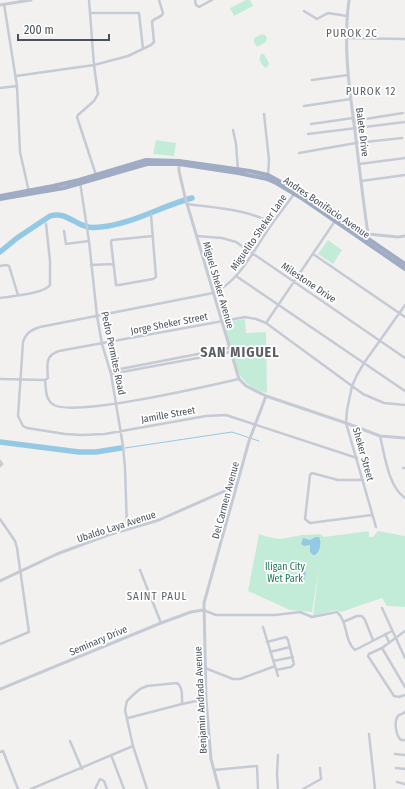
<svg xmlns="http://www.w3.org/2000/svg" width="405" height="789" viewBox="0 0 405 789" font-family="'Fira Sans Condensed',sans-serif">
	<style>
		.green { fill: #c3ecd8 }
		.water { fill: #94c9e5 }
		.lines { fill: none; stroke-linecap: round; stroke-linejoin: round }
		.stream { stroke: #94c9e5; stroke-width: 1 }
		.river { stroke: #94c9e5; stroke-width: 5.5 }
		.minor { stroke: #c5cad4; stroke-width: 2.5 }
		.tertiary { stroke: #c5cad4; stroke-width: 3 }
		.trunk { stroke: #9facc3; stroke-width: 4 }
		.labels { text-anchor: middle; stroke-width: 3.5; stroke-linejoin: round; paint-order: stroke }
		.street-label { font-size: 10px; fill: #4a515c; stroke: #fff }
		.park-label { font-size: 10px; fill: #1f7858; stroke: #fff }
		.neighbourhood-label { font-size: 11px; letter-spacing: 1px; fill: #5d5f64; stroke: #fff }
		.district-label { font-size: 14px; font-weight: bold; letter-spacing: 1px; fill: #5d5f64; stroke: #fff }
	</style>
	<rect width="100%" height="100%" fill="#f2f1f0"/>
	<path class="green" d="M246,0h4l3,6 -19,10 -4,-8z
		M262,34l3,1 2,3 -1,4 -9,5 -3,-5v-4z
		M261,54h3l5,9 -1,3 -2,2c-5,-3 -8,-9 -5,-14z
		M156,140l20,3 -2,13 -21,-2z
		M328,240l14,10 -9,14 -15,-10z
		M245,319l1,14 20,-1 1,61c-13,-3 -22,-9 -29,-21l-15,-50z
		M369,531v6h4l5,-6 27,5v71l-18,-1 -5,-8 -41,14 -5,-2 -23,6 6,-48 -7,44 -22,-2 -42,-19 11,-57 9,3 13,2 21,-4 18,-1 4,3z"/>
	<path class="water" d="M315,537h4c3,5 1,15 -4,18h-2l-3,-3v-7l-6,1 -3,-2 2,-6 7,2z
		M301,570h3l2,3 -2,7 -4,2 -2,-3 -1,-3z"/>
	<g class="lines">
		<path class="stream" d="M125,448l107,-16 27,9"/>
		<path class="river" d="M0,252l17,-14 33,-22c15,-5 24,8 38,11 4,1 8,0 12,0 33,-3 61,-21 92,-29
			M0,442l79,10h17l25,-4"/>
		<path class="minor" d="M89,0l5,65 4,29 -4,7 -16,14 -1,2 19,58
			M195,0l1,5 3,2 13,-7
			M4,4l13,82 3,66 9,40
			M304,11l13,8 11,-6 19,3
			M90,13h49l4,36
			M346,38l59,1
			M16,76l78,-11 34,-9 23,-11 3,-3 -2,-20c2,-5 9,-3 11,-9l-4,-13
			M312,80l36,-5
			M0,88l17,-2
			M304,106l47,-7
			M264,114l5,46 -1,15
			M353,121l50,-8
			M311,124l42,-6
			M233,130l3,14 2,26
			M308,134l97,-12
			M299,153l57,-10 46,-5
			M359,164l46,-6
			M361,181l44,-6
			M80,182l9,59 8,75 5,28 9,30 12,72 2,22 2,61
			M294,194c-7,10 -15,20 -22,30 -17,23 -32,58 -59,69l-173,34c-9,3 -14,6 -17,15l-5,74 5,10 4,2 38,6 17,1 23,-1 101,-18 20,-1 131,43
			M187,204c29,4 59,5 85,19
			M151,215l5,62 -3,2 -34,6h-3l-5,-43 1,-2 41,-4
			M64,231l2,13 23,-3
			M197,236l25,2 14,4 169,116
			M313,254l92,63
			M91,265l22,-1
			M0,266l6,-1 3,1 9,29
			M236,276l169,115
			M0,298c11,-2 44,-4 50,-13v-24l-4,-37
			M266,323l69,-102
			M110,371l119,-23
			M111,374l119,-22
			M0,379l45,1 3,-2c-1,-12 -3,-23 11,-27l186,-34 11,2 10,4 97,71 21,9 21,2
			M45,380c1,8 0,20 9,25 23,12 154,-19 185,-26
			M380,436c5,20 8,50 25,62
			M0,461l2,3 -2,2
			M403,468h2
			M363,480h-25l-26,-7 -2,2 -5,44 5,4 62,-8
			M0,519l15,22 2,7 12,84 -29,12
			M376,527l-30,-104 1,-13 5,-24 5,-11 7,-12 41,-58
			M140,570l21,53
			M382,608l23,50
			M203,610l13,5h59l25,-3 12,5 25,-5c11,9 7,29 18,38l37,-19
			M343,622l14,-6h5l3,4 8,20
			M263,627l15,49
			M405,631l-23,17 -13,6 -1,2 26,40 5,1 6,-2
			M385,634l4,8
			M267,642l19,-5 2,3 6,24 -3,3 -15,3
			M382,648l23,39
			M270,652l20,-5
			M273,661l20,-4
			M205,668l28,11h7l35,-13
			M405,712c-1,1 -5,3 -6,3 -6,5 -3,21 2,25h4
			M128,718l54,-14 24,-5
			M369,734l6,55
			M70,741l12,28
			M0,752l3,-1 15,38
			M395,754l10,1
			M111,755l13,34
			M278,755l-1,19 1,15
			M396,768l9,1
			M214,770l43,-4 1,23
			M397,782l8,2
			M31,789l102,-43
			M95,789l5,-10 4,2 3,8
			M147,789l-14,-43 -8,-36 1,-5 1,-4 6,-6 7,-6 7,-3 30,-3c6,4 5,14 5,21
			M303,789l18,-10 -1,-11"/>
		<path class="tertiary" d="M349,0c-6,44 0,87 6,131 4,34 8,69 13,103l-3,4
			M0,5l31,-5
			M179,162v9l6,26 54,182 7,7 20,10 80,27 34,13 25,2
			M368,234l30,3 7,-1
			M0,581l57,-27 51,-19 51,-15 77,-34
			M0,689l161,-66 30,-11 12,-2
			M219,789l-8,-30 -5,-60 -2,-96 45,-162 17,-45"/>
		<path class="trunk" d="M0,196l53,-10 26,-6 67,-20 33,1 71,10 18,4 35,19 102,70
			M0,199l64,-11 83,-24h32l59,9 29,6 9,4 27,16 102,70"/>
	</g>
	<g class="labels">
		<g class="street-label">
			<text transform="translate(363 132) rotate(83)" y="4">Balete Drive</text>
			<text transform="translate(327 207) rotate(34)" y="4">Andres Bonifacio Avenue</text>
			<text transform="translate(258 232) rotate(-55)" y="4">Miguelito Sheker Lane</text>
			<text transform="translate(309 282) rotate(34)" y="4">Milestone Drive</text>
			<text transform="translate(219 285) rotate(74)" y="4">Miguel Sheker Avenue</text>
			<text transform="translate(169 323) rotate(-11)" y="4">Jorge Sheker Street</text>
			<text transform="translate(114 353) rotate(78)" y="4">Pedro Permites Road</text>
			<text transform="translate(168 414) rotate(-10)" y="4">Jamille Street</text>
			<text transform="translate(364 454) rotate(74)" y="4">Sheker Street</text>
			<text transform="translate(225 500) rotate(-75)" y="4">Del Carmen Avenue</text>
			<text transform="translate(116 526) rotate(-18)" y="4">Ubaldo Laya Avenue</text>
			<text transform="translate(98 640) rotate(-23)" y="4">Seminary Drive</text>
			<text transform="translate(200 700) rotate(-93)" y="4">Benjamin Andrada Avenue</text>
		</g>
		<g class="park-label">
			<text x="285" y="570">Iligan City<tspan x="285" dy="12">Wet Park</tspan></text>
		</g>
		<g class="neighbourhood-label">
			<text x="352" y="37">PUROK 2C</text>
			<text x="371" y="95">PUROK 12</text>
			<text x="157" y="600">SAINT PAUL</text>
		</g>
		<g class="district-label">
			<text x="240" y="357">SAN MIGUEL</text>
		</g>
	</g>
	<path d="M18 34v6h91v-6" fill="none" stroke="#4a515c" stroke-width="2"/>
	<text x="24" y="34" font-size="12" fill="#4a515c" stroke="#ffffff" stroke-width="3" paint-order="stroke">200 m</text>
</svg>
